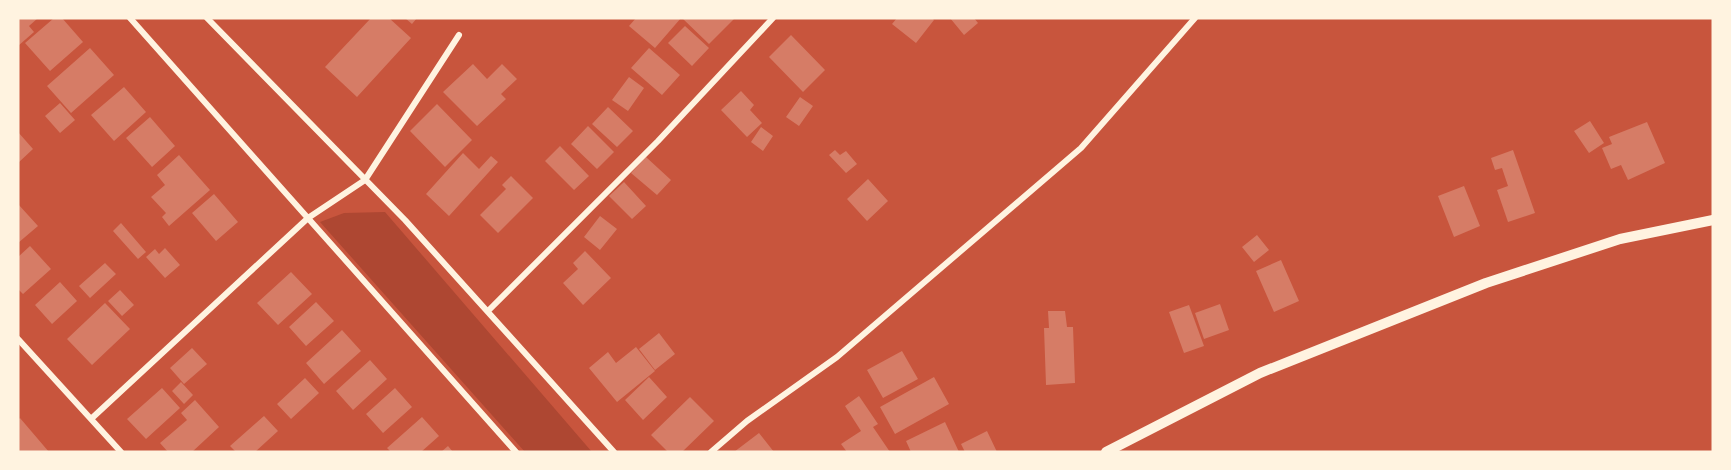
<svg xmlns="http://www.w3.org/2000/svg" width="1731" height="470" viewBox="0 0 1731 470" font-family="Barlow,sans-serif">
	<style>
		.green { fill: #ae4732 }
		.building { fill: #d67c66 }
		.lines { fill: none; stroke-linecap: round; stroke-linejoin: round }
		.minor { stroke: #fff3e0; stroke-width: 6 }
		.tertiary { stroke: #fff3e0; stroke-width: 10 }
	</style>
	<rect width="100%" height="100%" fill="#c8553d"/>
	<path class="green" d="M385,212l207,240h-67l-205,-230 24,-9z"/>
	<path class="building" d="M18,18h20l-9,8 5,6 -16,14z
		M54,18h8l21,24 -33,29 -25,-28z
		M371,18h18l22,20 -54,59 -32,-30z
		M405,18h12l-5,6z
		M636,18h45l-26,30 -26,-22z
		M682,18h53l-26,26z
		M897,18h35l2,2 -18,23 -24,-19z
		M950,18h24l4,5 -14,12z
		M685,26l24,22 -17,18 -24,-23z
		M791,35l34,35 -22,22 -34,-35z
		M90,48l24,27 -43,38 -24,-27z
		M649,48l31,27 -18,20 -31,-27z
		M473,64l14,15 15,-15 15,15 -16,15 5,5 -29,27 -34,-34z
		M629,77l15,11 -16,23 -16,-11z
		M124,87l22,25 -32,29 -23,-26z
		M741,91l13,14 -4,5 12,13 -15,14 -26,-27z
		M800,97l13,9 -14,20 -13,-9z
		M60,103l15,17 -15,13 -15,-17z
		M437,104l35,36 -27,27 -35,-36z
		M608,107l25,24 -16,16 -25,-23z
		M150,117l25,29 -23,21 -26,-29z
		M1590,121l14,22 -15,10 -15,-22z
		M1647,122l18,41 -37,17 -7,-15 -10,4 -9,-21 10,-4 -3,-7z
		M588,126l26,26 -17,17 -26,-25z
		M761,127l12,9 -10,15 -12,-9z
		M18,132l15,17 -15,14z
		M560,146l29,30 -15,14 -29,-29z
		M835,150l5,5 6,-4 11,13 -11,9 -17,-18z
		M1513,150l22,63 -27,9 -11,-32 11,-4 -6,-18 -7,2 -4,-12z
		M463,153l16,16 12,-13 7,6 -49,54 -23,-22z
		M179,155l31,35 -41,36 -7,-9 4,-4 -15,-16 14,-12 -8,-10z
		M646,157l25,23 -14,15 -26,-22z
		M511,176l22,22 -35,35 -18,-18 26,-26 -4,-4z
		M868,179l20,22 -21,20 -20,-22z
		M624,182l22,24 -14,13 -23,-23z
		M1464,186l16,40 -26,11 -16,-41z
		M214,194l24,28 -22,19 -24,-28z
		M18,204l20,22 -20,17z
		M600,216l17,13 -17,21 -16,-13z
		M121,223l25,29 -8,7 -25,-28z
		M1257,235l12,15 -15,12 -12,-15z
		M30,246l21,23 -28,25 -5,-5v-32z
		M165,248l15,17 -15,13 -19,-21 9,-8 4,5z
		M585,251l26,27 -28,27 -20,-22 15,-14 -5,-6z
		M1281,260l18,41 -25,11 -18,-41z
		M105,263l11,11 -26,24 -11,-12z
		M291,272l21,22 -34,31 -21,-22z
		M60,282l17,19 -25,23 -17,-19z
		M120,290l14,15 -12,11 -14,-15z
		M316,302l18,19 -28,25 -17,-19z
		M105,303l25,26 -38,36 -25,-26z
		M1220,304l9,26 -25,9 -9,-26z
		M1189,305l15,41 -20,7 -15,-41z
		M1048,311h17l2,16h6l2,56 -29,2 -2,-57h5z
		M342,330l19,21 -37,33 -18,-21z
		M659,333l16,21 -20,16 -16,-21z
		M636,347l19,24 -38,31 -28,-34 19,-16 8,11z
		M192,348l15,16 -23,20 -14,-16z
		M902,351l16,28 -35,19 -16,-28z
		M370,360l17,19 -34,31 -17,-19z
		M649,377l18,20 -24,23 -18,-20z
		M934,377l15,27 -54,30 -15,-27z
		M305,378l14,15 -28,26 -14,-15z
		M181,382l12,13 -9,9 -12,-13z
		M162,388l18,20 -34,31 -19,-20z
		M395,388l17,19 -29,26 -17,-19z
		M859,396l19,28 -5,3 17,25h-43l-6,-8 20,-13 -16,-25z
		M690,397l24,24 -32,31h-14l-17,-17z
		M195,400l24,27 -27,25h-24l-8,-9 27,-23 -6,-7z
		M264,416l14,15 -23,21h-19l-6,-6z
		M422,417l17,19 -18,16h-30l-4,-4z
		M20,418l29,34h-31v-32z
		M945,422l14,30h-48l-5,-11z
		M987,431l10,21h-32l-4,-8z
		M759,433l15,19h-40z
		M448,446l5,6h-12z"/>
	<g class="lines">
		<path class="minor" d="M130,18l386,434
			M207,18l198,202 209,232
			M488,311l170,-170 115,-123
			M18,339l103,113
			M91,419l217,-201 57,-38 94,-145
			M711,452l36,-31 90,-64 244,-209 114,-130"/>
		<path class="tertiary" d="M1106,452l154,-79 226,-90 134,-44 93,-19"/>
	</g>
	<rect width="1731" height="470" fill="none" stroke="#fff3e0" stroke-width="39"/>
</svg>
